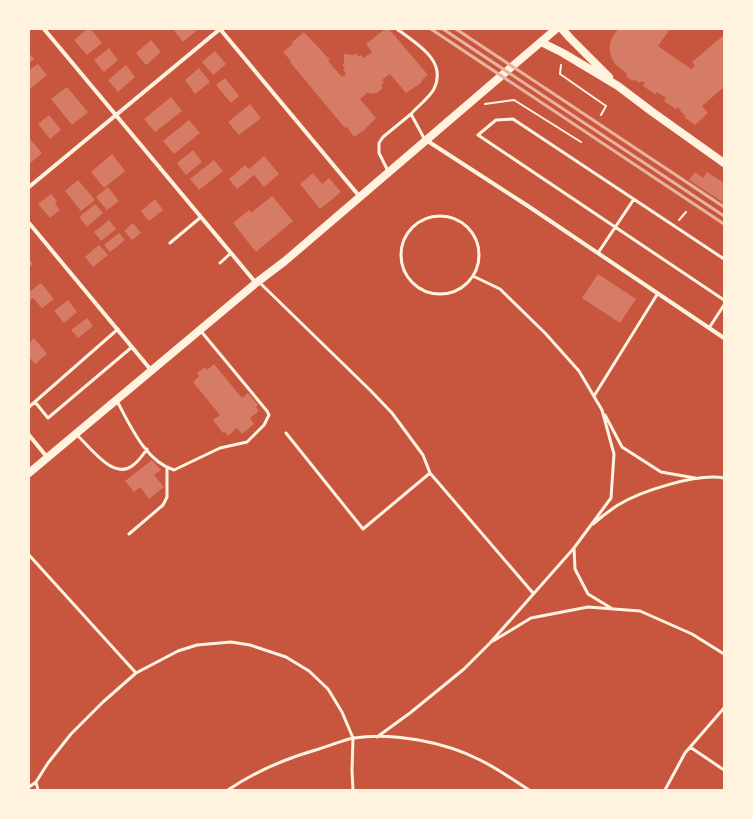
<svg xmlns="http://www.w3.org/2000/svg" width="753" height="819" viewBox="0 0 753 819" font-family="'Source Sans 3',sans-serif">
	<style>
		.building { fill: #d67c66 }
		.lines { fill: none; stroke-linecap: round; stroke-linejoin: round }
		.path { stroke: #fff3e0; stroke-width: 2 }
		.service { stroke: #fff3e0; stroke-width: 3 }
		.minor { stroke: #fff3e0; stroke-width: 4 }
		.secondary { stroke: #fff3e0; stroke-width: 8 }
		.rail { stroke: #e9b49f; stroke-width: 3 }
	</style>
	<rect width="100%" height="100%" fill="#c8553d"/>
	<path class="building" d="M87,29h4l11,14 -15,12 -13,-15z
		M173,29h22l1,2 -13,11z
		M385,29h4l39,46 -6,5 -1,3 -15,10 -16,-19 -8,6 2,3 -2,1v5l-5,4 -7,1 -2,-2 -8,7 16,19 -13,13 -9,6 -7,-10 -2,1 -55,-66 1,-1 -8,-9 10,-8 -2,-1 13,-11 26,28 -2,1 14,16 4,-3 -3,-4 2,-2 -3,-3 2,-2v-9l10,1 2,-2 2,4 3,-2 3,3 8,-6 -6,-8z
		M618,29h52l-12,17 33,23 4,-3 -3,-4 32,-27v52l-22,19 6,7 -13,12 -11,-8 2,-1 -6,-5 1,-1 -3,-3 -2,2 -12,-8 2,-3 -9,-6 -2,2 -12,-8 2,-3 -4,-2 -2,2 -5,-4 -2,2 -6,-5 1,-2 -11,-9 -4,-6 -2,-7v-8l2,-6z
		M151,40l10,12 -15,13 -10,-12z
		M109,48l9,12 -14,12 -10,-12z
		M215,51l11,13 -13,11 -11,-13z
		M29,53l5,6 -5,4z
		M38,64l9,11 -16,13 -2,-2v-16z
		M126,65l9,12 -17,15 -10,-12z
		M199,68l11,14 -15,12 -10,-14z
		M225,78l14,18 -8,7 -15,-18z
		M67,87l21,25 -16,13 -21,-26z
		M171,97l11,14 -27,21 -11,-13z
		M250,104l11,14 -22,17 -11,-13z
		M49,115l12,15 -11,9 -12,-15z
		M189,120l11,13 -26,21 -11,-13z
		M29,138l13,15 -13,11z
		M193,150l9,12 -16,13 -9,-12z
		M112,154l13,17 -21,17 -13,-16z
		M264,156l15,18 -15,13 -10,-12 -17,14 -8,-10 16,-14 4,4z
		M214,160l9,11 -24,19 -9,-11z
		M695,172l8,6 4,-6 17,11v20l-35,-23z
		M313,173l9,11 7,-6 12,14 -21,17 -20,-25z
		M78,180l17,20 -14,11 -16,-20z
		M108,187l11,14 -12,9 -11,-13z
		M51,194l6,7 -2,2 5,7 -10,8 -12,-14z
		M272,196l21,25 -37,31 -23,-29 16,-13 2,3z
		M155,199l8,11 -14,11 -8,-10z
		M95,204l8,9 -16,14 -8,-10z
		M109,220l7,9 -15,12 -7,-9z
		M133,223l8,10 -9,7 -8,-9z
		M119,233l6,7 -15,12 -6,-7z
		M99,245l9,10 -15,12 -8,-10z
		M29,259l4,5 -4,4z
		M598,274l38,25 -16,24 -38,-25z
		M41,283l13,16 -12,9 -9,-10 -3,2 -1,-1v-7z
		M68,300l9,12 -13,11 -10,-12z
		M87,318l6,8 -15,12 -7,-8z
		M34,338l13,16 -12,10 -6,-7v-14z
		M214,364l28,34 6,-5 10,12 -2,2 3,4 -9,7 4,6 -12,10 -5,-6 -9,8 -3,-4 -2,1 -10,-13 7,-5 -27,-33 6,-6 -2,-3 8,-6 2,3z
		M152,460l9,10 -7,5 10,12 -15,12 -9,-12 -6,5 -9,-11z"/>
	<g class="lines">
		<path class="path" d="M561,65l-1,9 46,32 -5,9
			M485,104l29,-4 67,42
			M679,220l7,-8"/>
		<path class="service" d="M397,29c18,14 51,31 37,60 -5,9 -16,17 -23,25l14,26
			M388,171l-9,-18v-10l4,-6 28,-23
			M401 255a39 39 0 1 1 78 0a39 39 0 1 1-78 0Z
			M170,243l31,-26
			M598,253l36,-54
			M724,259l-211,-140 -17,1 -18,15 246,165
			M220,263l11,-10
			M259,282l112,109 21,22 31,42 7,18 103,120
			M709,328l15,-23
			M594,396l64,-103
			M117,401c13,24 29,61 57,69l46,-22 27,-6 17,-17 5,-10 -2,-4 -67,-81
			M35,402l13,16 84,-71
			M29,407l89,-78
			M605,415l17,32 39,25 34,6
			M286,433l77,96 67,-56
			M77,435c13,12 36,45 55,31 6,-4 11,-11 15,-17
			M593,524c8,-7 16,-13 25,-19 23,-14 79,-32 106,-27
			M129,534l34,-29 4,-8v-29
			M574,548l1,21 13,25 23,14
			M29,555l107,118
			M493,641l38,-23 57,-11 52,4 52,23 32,20
			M377,737l33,-24 54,-44 26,-26 84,-95 37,-50 3,-44 -12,-44 -23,-39 -34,-38 -45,-44 -27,-13
			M690,747l34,23
			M36,782l2,8
			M29,787l7,-5 12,-19 23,-29 32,-32 33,-29 42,-22 19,-6 34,-3 19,3 36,12 23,14 19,18 14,23 11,26 -1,33 1,19
			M228,790c28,-19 59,-32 91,-41 11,-3 23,-9 35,-11 39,-6 91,4 126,22 17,8 33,20 49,30
			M665,790l20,-37 39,-45"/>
		<path class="minor" d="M44,29l212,254
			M220,29l140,168
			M426,140l102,66 196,132
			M29,187l191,-158
			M29,223l122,147
			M29,435l18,22"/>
		<path class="secondary" d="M562,29l8,9 39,39
			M541,42l22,11 55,33 33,25 73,52
			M29,473l227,-190 29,-22 271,-232"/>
		<path class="rail" d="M431,29l293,195
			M443,29l281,187
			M456,29l268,178"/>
	</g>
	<rect width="753" height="819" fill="none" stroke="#fff3e0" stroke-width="60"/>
</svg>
